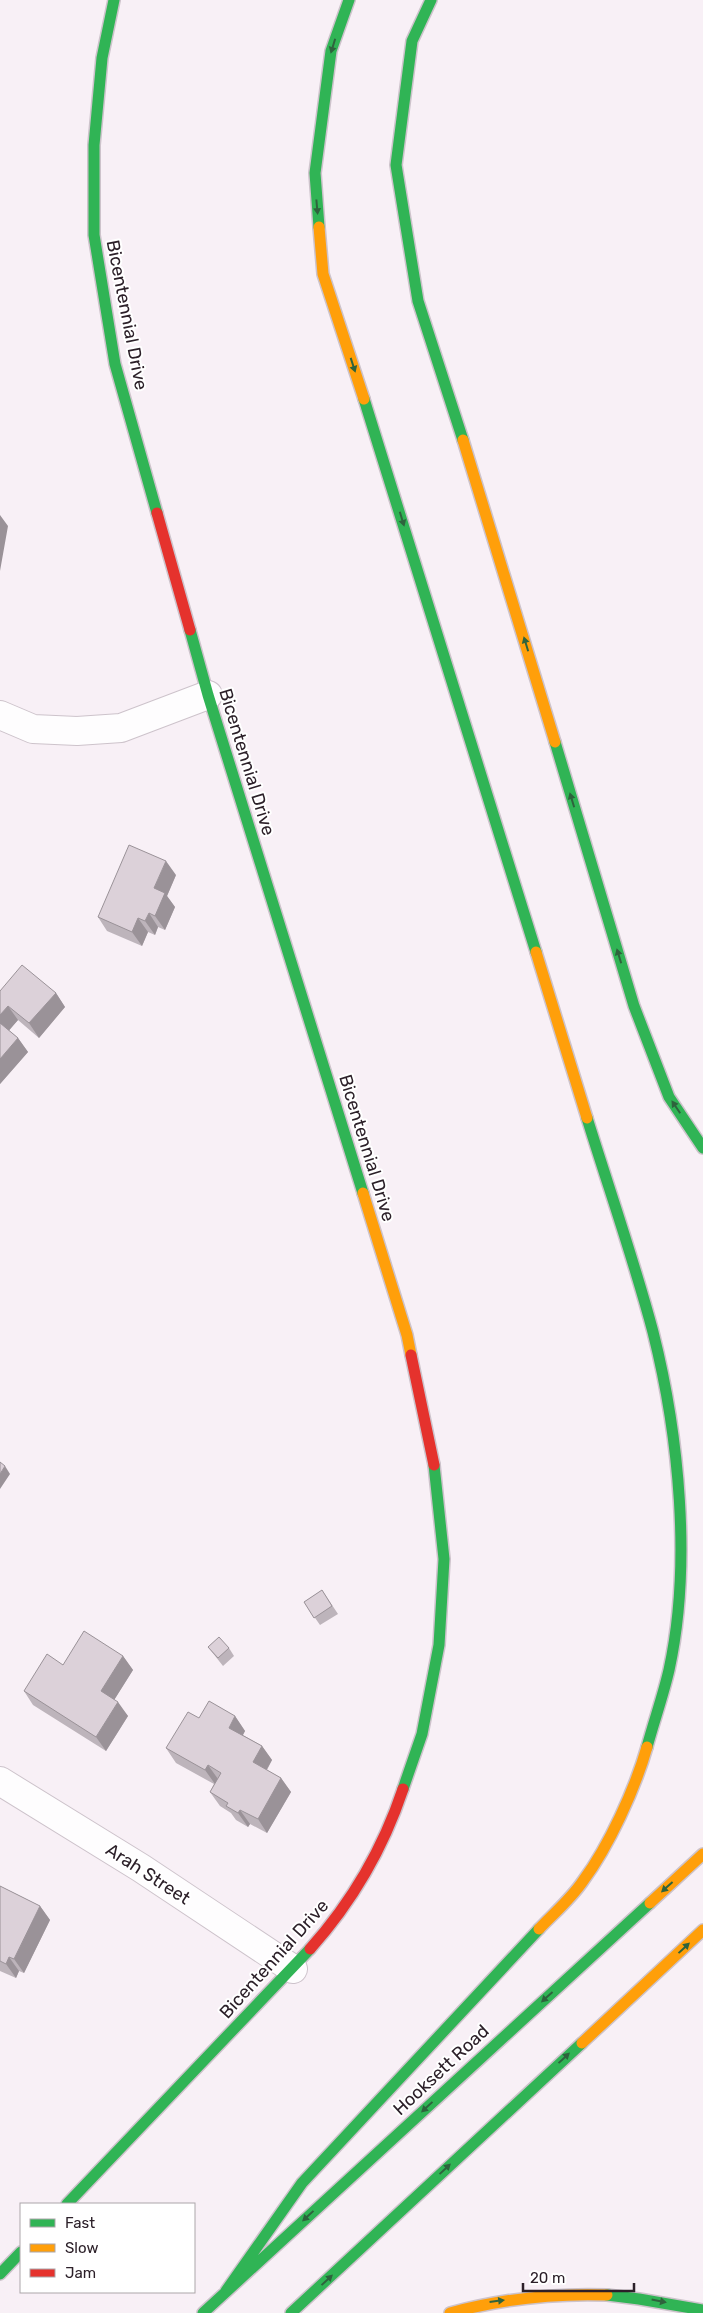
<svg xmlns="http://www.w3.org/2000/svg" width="703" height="2313" viewBox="0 0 703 2313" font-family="Rubik,sans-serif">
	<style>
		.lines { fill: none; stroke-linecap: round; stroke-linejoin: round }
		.street-casing { stroke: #cdc3cb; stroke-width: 30 }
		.fast-casing { stroke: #cdc3cb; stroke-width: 14 }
		.slow-casing { stroke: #cdc3cb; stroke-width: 14 }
		.jam-casing { stroke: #cdc3cb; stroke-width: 14 }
		.street { stroke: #fefdfe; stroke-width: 28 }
		.fast { stroke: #30b455; stroke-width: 11 }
		.slow { stroke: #ff9f0a; stroke-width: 11 }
		.jam { stroke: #e5322d; stroke-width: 11 }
		.wall { fill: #bdb4bb }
		.shaded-wall { fill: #9a9298 }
		.building { fill: #dcd1d9; stroke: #9a9298 }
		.oneway { fill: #2e633d }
		.labels { text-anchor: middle; stroke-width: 4; stroke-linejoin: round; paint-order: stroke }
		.street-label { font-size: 18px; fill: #2c2029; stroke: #fff }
	</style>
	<rect width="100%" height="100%" fill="#f8f0f6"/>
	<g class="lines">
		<defs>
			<path id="street" d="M0,715l33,14 44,2 44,-3 87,-33
				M0,1781l141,87 152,101"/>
			<path id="fast" d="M114,0l-12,58 -8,87v90l21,129 42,149
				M431,0l-19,41 -16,124 22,136 45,139
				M319,227l-4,-54 16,-122 18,-51
				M364,399l172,553
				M190,630l18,65 155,498
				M555,742l79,264 35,91 34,51
				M587,1118c22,71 47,142 66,214 26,103 39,233 16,338 -6,26 -15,51 -22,77
				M403,1789l19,-55 17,-89 5,-86 -10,-94
				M67,2204l243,-255
				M0,2274l21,-22
				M226,2291l76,-108 237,-254
				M607,2295l32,4 64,11
				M203,2313l447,-410
				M291,2313l291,-270"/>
			<path id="slow" d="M319,227l4,47 41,125
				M463,440l92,302
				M536,952l51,166
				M363,1193l44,142 4,20
				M650,1903l53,-49
				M539,1929c14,-15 32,-30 44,-48 26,-35 52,-92 64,-134
				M582,2043l121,-113
				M450,2313c52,-14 103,-20 157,-18"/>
			<path id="jam" d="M157,513l33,117
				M411,1355l23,110
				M310,1949c42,-47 73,-100 93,-160"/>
		</defs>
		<use href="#street" class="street-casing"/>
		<use href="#fast" class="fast-casing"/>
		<use href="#slow" class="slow-casing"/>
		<use href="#jam" class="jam-casing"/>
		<use href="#street" class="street"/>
		<use href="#fast" class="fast"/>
		<use href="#slow" class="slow"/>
		<use href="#jam" class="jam"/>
	</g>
	<path class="wall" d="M176,875l-9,21 8,11 -10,23 -7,-3 -3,8 -7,-3 -6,14 -35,-15 -9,-14z
		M0,991l56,2 9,14 -26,31 -21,-18 -9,10 9,8 10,14 -28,32z
		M322,1590l16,24 -18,11 -16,-23z
		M208,1647l21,1 5,8 -11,10z
		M123,1656l10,14 -19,30 14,16 -22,35 -73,-46 -9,-14z
		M235,1716l10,15 -2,4 19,11 10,14 -5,10 14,8 10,14 -24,41 -17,-9 -2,3 -12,-7 -5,-7 -11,-7 -10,-14 4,-8 -38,-21 -10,-15 33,-30z
		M0,1886l40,20 10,14 -26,53 -5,-2 -3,7 -16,-7z"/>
	<path class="shaded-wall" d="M0,515l8,11 -8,45z
		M166,861l10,14 -9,21 8,11 -10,23 -10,-14 -1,-28z
		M149,913l9,14 -3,8 -10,-14z
		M138,918l10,14 -6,14 -10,-14z
		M56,993l9,14 -26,31 -10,-15z
		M8,1006l10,14 -12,14 -6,-9v-10z
		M18,1038l10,14 -28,32v-25z
		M5,1466l5,8 -10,15v-15z
		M123,1656l10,14 -22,35 -10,-14z
		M118,1702l10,14 -22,35 -10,-14z
		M235,1716l10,15 -6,11 -10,-14z
		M262,1746l10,14 -9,16 -10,-14z
		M208,1765l10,14 -3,5 -10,-14z
		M281,1778l10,14 -24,41 -9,-14z
		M240,1810l10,14 -2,3 -10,-14z
		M40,1906l10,14 -26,53 -10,-14z
		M9,1957l10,14 -3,7 -10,-14z"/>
	<path class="building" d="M129,845l37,16 -12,27 11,5 -10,23 -6,-3 -4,8 -7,-3 -6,14 -34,-15z
		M22,965l34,28 -27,30 -21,-17 -8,9v-24z
		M0,1023l18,15 -18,21z
		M0,1462l5,4 -5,8z
		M322,1590l10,16 -18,12 -10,-16z
		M84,1631l39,25 -22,35 17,11 -22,35 -72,-46 23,-37 16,11z
		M219,1637l10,11 -11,10 -10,-11z
		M209,1701l26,15 -6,12 33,18 -9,16 28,16 -23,41 -18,-9 -2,3 -12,-7 2,-3 -18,-11 11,-19 -13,-8 -3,5 -39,-22 22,-36 11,6z
		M0,1886l40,20 -26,53 -5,-2 -3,7 -6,-3z"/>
	<defs><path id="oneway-solid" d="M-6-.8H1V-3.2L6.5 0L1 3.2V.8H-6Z" transform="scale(1.25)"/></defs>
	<g class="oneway">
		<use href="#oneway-solid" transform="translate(333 46) rotate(107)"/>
		<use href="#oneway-solid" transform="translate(317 207) rotate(85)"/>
		<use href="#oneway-solid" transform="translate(353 365) rotate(72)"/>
		<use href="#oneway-solid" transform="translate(402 519) rotate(73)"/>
		<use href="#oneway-solid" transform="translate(526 644) rotate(-107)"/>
		<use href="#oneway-solid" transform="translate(572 800) rotate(-107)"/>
		<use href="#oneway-solid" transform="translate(619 956) rotate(-107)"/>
		<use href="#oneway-solid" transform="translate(676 1107) rotate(-124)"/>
		<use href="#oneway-solid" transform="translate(667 1887) rotate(138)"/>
		<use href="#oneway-solid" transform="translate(684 1948) rotate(-43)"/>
		<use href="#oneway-solid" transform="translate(547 1997) rotate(138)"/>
		<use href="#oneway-solid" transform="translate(564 2058) rotate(-43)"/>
		<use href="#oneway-solid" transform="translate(427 2107) rotate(137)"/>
		<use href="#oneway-solid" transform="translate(445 2169) rotate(-43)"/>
		<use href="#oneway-solid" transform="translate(308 2216) rotate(137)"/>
		<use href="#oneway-solid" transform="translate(327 2280) rotate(-43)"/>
		<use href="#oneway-solid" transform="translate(497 2301) rotate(-7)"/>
		<use href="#oneway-solid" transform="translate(659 2301) rotate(11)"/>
	</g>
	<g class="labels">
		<g class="street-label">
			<text transform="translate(127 315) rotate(79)" y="6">Bicentennial Drive</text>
			<text transform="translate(247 762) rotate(73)" y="6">Bicentennial Drive</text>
			<text transform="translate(367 1148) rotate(73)" y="6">Bicentennial Drive</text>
			<text transform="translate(148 1874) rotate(33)" y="6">Arah Street</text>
			<text transform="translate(274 1959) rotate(-48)" y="6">Bicentennial Drive</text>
			<text transform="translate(441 2070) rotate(-43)" y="6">Hooksett Road</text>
		</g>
	</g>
	<rect x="20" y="2203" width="175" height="90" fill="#ffffff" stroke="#aba6a9"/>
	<rect x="30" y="2219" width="25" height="8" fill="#30b455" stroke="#aba6a9"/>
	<text x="65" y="2228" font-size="15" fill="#2c2029">Fast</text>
	<rect x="30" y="2244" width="25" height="8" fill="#ff9f0a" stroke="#aba6a9"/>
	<text x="65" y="2253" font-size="15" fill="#2c2029">Slow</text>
	<rect x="30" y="2269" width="25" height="8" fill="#e5322d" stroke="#aba6a9"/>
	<text x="65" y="2278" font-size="15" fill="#2c2029">Jam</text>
	<path d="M523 2283v8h111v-8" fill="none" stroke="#2c2029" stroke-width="2.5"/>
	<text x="530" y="2283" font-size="15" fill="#2c2029" stroke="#ffffff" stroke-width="4" paint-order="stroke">20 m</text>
</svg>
